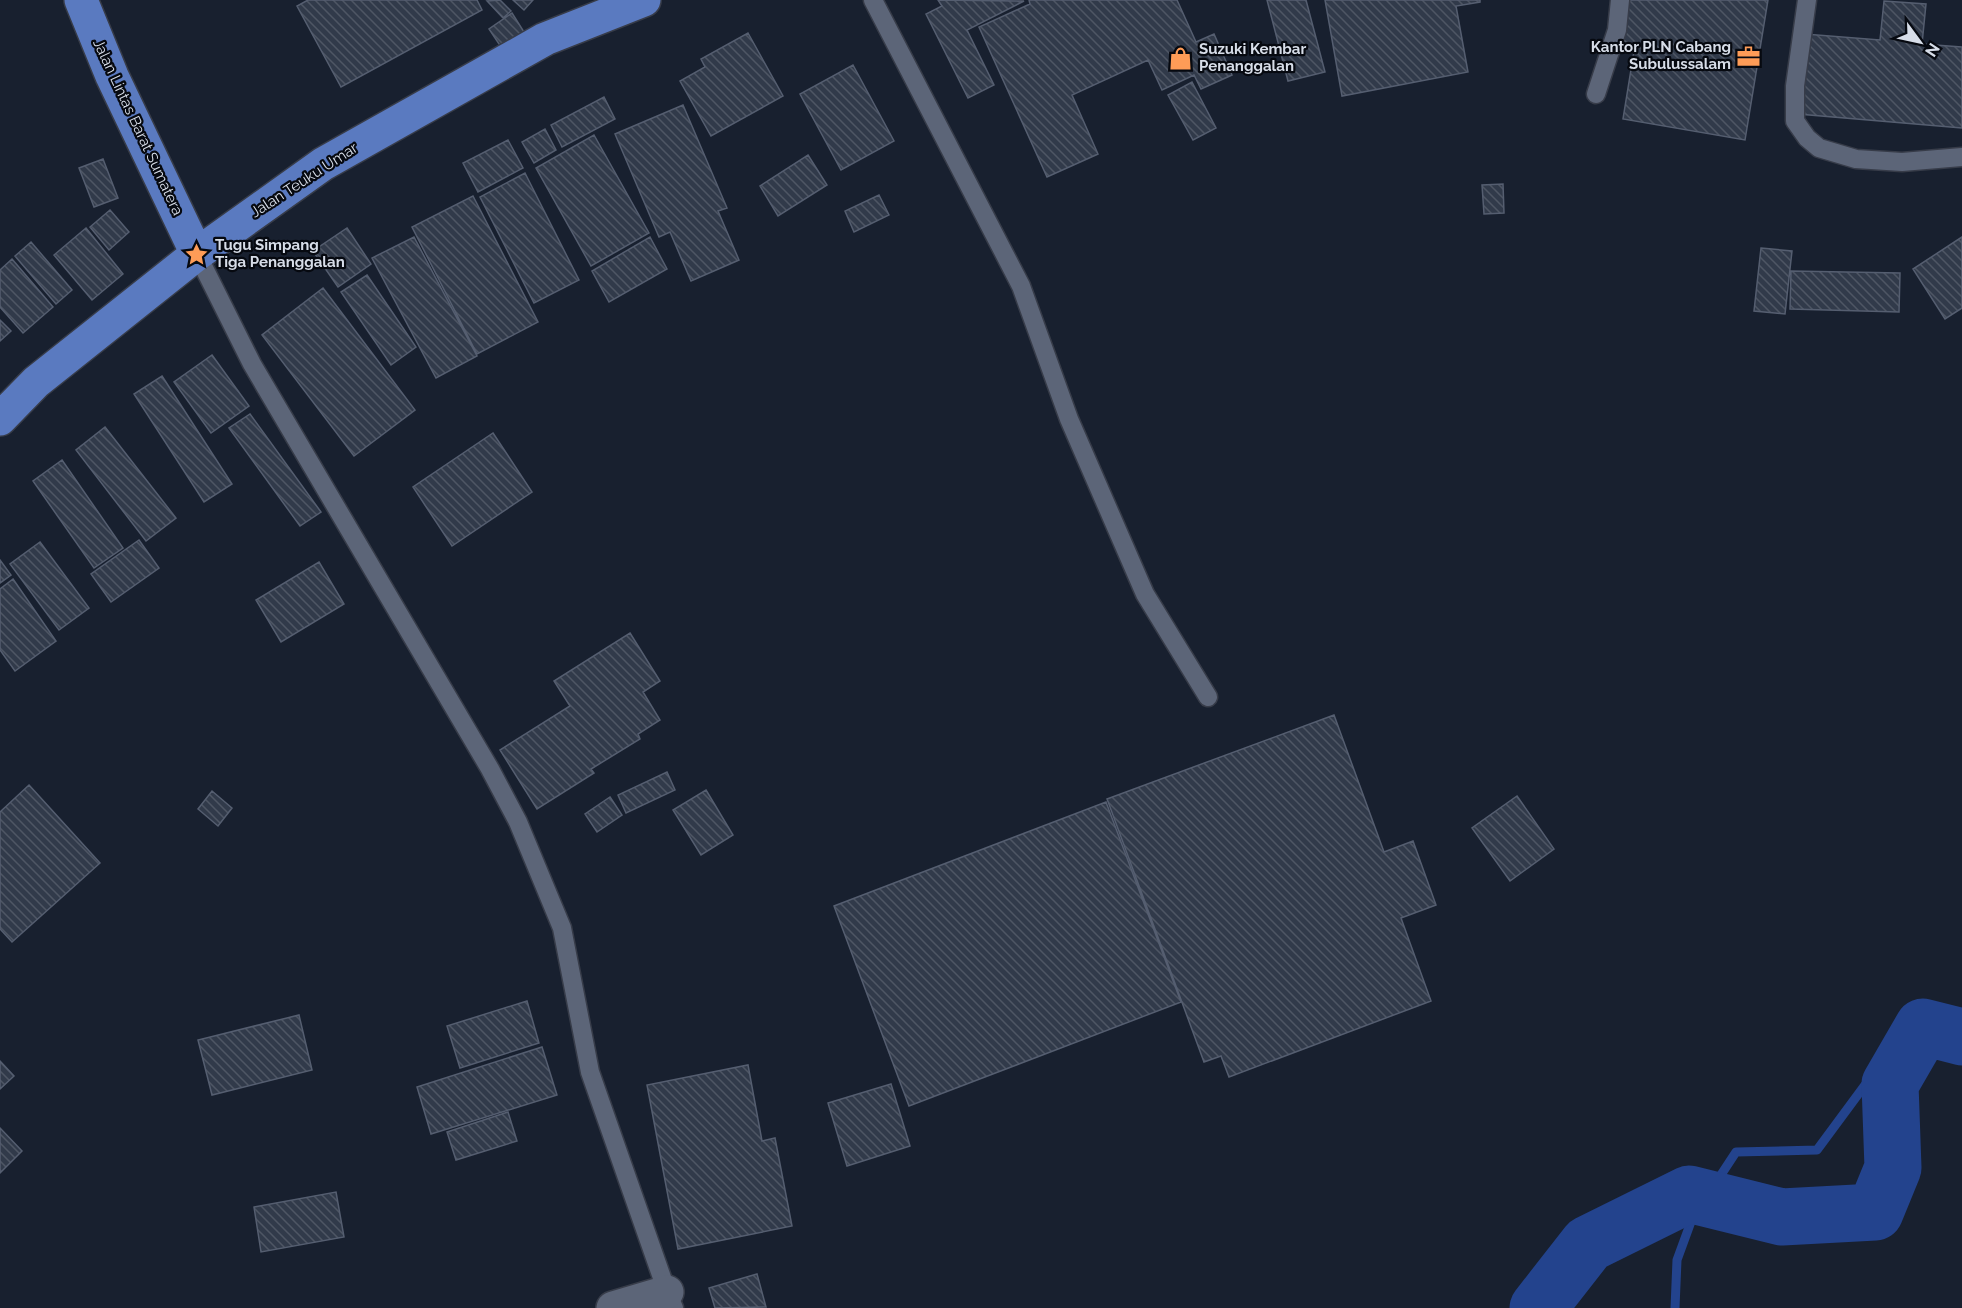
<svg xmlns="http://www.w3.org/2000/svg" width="1962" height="1308" viewBox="0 0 1962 1308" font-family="Raleway,sans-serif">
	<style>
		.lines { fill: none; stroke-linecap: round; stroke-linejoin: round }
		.stream { stroke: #23438d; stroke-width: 9 }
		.river { stroke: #23438d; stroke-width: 57 }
		.building { fill: url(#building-back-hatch); stroke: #555e70; stroke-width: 1.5 }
		.service-casing { stroke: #373c49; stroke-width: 21 }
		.minor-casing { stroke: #373c49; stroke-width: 36 }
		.trunk-casing { stroke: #373c49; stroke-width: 36 }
		.service { stroke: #5c6578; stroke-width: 18 }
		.minor { stroke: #5c6578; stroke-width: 33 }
		.trunk { stroke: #5a7ac0; stroke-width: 33 }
		.labels { text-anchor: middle; stroke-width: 4.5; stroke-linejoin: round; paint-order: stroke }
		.poi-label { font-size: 15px; font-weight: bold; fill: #d7dde8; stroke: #060910; text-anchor: start }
		.street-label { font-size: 15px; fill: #d7dde8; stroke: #060910 }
	</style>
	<defs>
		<pattern id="building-back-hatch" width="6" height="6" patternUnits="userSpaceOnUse" patternTransform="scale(1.5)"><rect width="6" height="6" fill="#313a4a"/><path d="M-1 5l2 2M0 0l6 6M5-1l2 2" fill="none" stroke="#4e5664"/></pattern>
	</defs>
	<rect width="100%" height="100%" fill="#18202f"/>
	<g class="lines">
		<path class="stream" d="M1675,1308l2,-48 15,-41 44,-67 81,-2 51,-69 37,-19 57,-18"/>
		<path class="river" d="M1538,1308l50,-64 101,-50 93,23 93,-5 18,-44 -3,-84 33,-57 39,10"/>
	</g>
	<path class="building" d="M308,0h169l5,10 -141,77 -44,-81z
		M500,0l11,11 -8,7 -16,-17z
		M513,0h20l-9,10z
		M938,0l86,1 -57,29 27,55 -26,13 -42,-84 16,-8z
		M1029,0h148l19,42 18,-8 18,41 -31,14 -7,-14 -32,15 -14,-30 -76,35 26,59 -51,23 -68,-150 51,-23z
		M1267,0h39l19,72 -37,9z
		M1325,0h155v2l-24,4 12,66 -126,24z
		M1627,0h141l-23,140 -122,-21 11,-68 -15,-3z
		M1884,1l42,3 -4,40 40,3v81l-164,-14 7,-80 75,6z
		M512,13l12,19 -23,15 -12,-18z
		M748,33l35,63 -72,40 -31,-55 25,-14 -4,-8z
		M853,65l41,76 -53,29 -41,-76z
		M1192,82l24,46 -23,12 -25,-45z
		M604,97l11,22 -53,28 -11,-22z
		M683,105l44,103 -9,3 21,49 -48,21 -21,-49 -11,5 -44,-103z
		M545,129l11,21 -22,13 -12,-21z
		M594,135l55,98 -58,33 -55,-98z
		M508,140l15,28 -45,24 -15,-29z
		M808,155l19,30 -49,31 -18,-30z
		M103,159l15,39 -24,9 -15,-39z
		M525,173l54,107 -45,23 -54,-106z
		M1503,184l1,29 -20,1 -2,-29z
		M879,195l10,20 -35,17 -9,-21z
		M473,196l65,126 -61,32 -65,-127z
		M110,210l19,22 -20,18 -19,-23z
		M86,228l37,46 -31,26 -38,-45z
		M347,228l24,36 -33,23 -25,-36z
		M414,237l63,119 -41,22 -64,-120z
		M650,237l17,32 -58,33 -17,-31z
		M1962,237v71l-17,11 -32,-50z
		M31,242l41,48 -16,14 -41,-48z
		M1761,248l31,3 -7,63 -31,-3z
		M12,259l41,48 -30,26 -23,-26v-37z
		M1791,271l109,2 -1,39 -109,-3z
		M367,275l49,72 -25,18 -50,-73z
		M323,288l92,122 -61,46 -92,-121z
		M0,320l11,11 -11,10z
		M212,355l37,51 -38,27 -37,-51z
		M162,376l70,108 -28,18 -70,-108z
		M250,414l71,98 -21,14 -71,-98z
		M105,427l71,91 -30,23 -70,-91z
		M493,433l39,59 -80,54 -39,-59z
		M62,460l61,88 -29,20 -61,-87z
		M139,540l20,28 -48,34 -20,-28z
		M40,542l49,66 -30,22 -49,-66z
		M0,560l11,15 -11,8z
		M319,562l25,42 -63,38 -25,-42z
		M13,579l43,62 -41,30 -15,-21v-61z
		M630,633l30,48 -17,11 17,28 -22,14 2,5 -49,30 3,4 -57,36 -37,-59 70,-44 -16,-25z
		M1334,715l50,137 29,-11 23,64 -35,13 30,83 -202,76 -8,-21 -17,6 -97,-263z
		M667,772l8,18 -49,23 -8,-18z
		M29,785l71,78 -88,79 -12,-13v-117z
		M706,790l27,45 -32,20 -28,-45z
		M212,791l20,17 -14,18 -20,-17z
		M1517,796l37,53 -44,32 -38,-53z
		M610,797l12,18 -25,17 -12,-18z
		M1106,802l75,200 -272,104 -75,-200z
		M527,1001l12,42 -79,25 -13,-42z
		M299,1015l13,55 -100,25 -14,-55z
		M542,1047l15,48 -126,39 -14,-47z
		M0,1061l14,15 -14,13z
		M748,1065l14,76 13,-3 17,88 -114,23 -31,-164z
		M891,1084l19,62 -63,20 -19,-63z
		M508,1112l9,29 -61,19 -9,-28z
		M0,1128l22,23 -22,22z
		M336,1192l8,45 -83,15 -7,-45z
		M757,1274l9,33 -51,1 -6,-20z"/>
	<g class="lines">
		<defs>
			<path id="service" d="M873,0l148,286 48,133 76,175 63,103
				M1807,0l-12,86v35l12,17 12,10 37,11 46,3 60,-5
				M1596,94l21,-64 3,-30
				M197,254l55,110 238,405 28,53 44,106 28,144 77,220 7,16"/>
			<path id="minor" d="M613,1308l54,-16"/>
			<path id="trunk" d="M81,0l31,76 85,178
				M0,419l36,-37 161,-128 126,-90 222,-125 99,-39"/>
		</defs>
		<use href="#service" class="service-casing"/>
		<use href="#minor" class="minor-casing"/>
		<use href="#trunk" class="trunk-casing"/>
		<use href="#service" class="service"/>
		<use href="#minor" class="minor"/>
		<use href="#trunk" class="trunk"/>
	</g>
	<defs>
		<symbol id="office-bare" viewBox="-9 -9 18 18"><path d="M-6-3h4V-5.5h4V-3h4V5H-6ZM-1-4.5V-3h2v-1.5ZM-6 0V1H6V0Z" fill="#fe9c57" stroke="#060910" stroke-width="2.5" paint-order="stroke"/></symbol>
		<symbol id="shop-bare" viewBox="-9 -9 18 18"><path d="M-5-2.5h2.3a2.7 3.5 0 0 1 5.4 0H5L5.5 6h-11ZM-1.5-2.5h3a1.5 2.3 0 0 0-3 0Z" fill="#fe9c57" stroke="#060910" stroke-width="2.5" paint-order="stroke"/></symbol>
		<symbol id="sight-bare" viewBox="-9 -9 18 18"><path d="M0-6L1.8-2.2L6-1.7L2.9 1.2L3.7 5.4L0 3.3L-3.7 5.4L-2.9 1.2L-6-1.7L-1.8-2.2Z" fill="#fe9c57" stroke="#060910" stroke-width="2.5" paint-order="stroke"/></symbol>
	</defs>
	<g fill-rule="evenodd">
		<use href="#office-bare" x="1732" y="40" width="33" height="33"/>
		<use href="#shop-bare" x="1164" y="42" width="33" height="33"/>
		<use href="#sight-bare" x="180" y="238" width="33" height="33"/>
	</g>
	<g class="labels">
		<g class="poi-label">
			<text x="1731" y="52" text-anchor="end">Kantor PLN Cabang<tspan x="1731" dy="17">Subulussalam</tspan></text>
			<text x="1199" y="54">Suzuki Kembar<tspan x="1199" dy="17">Penanggalan</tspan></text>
			<text x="215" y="250">Tugu Simpang<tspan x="215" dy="17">Tiga Penanggalan</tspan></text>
		</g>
		<g class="street-label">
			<text transform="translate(138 127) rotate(65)" y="5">Jalan Lintas Barat Sumatera</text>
			<text transform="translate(304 180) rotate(-33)" y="5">Jalan Teuku Umar</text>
		</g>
	</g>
	<g transform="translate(1920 42) rotate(123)" stroke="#060910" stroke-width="4.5" paint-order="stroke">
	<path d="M0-4.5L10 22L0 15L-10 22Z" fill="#d7dde8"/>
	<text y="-9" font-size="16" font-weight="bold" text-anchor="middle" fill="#d7dde8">N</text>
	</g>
</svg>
